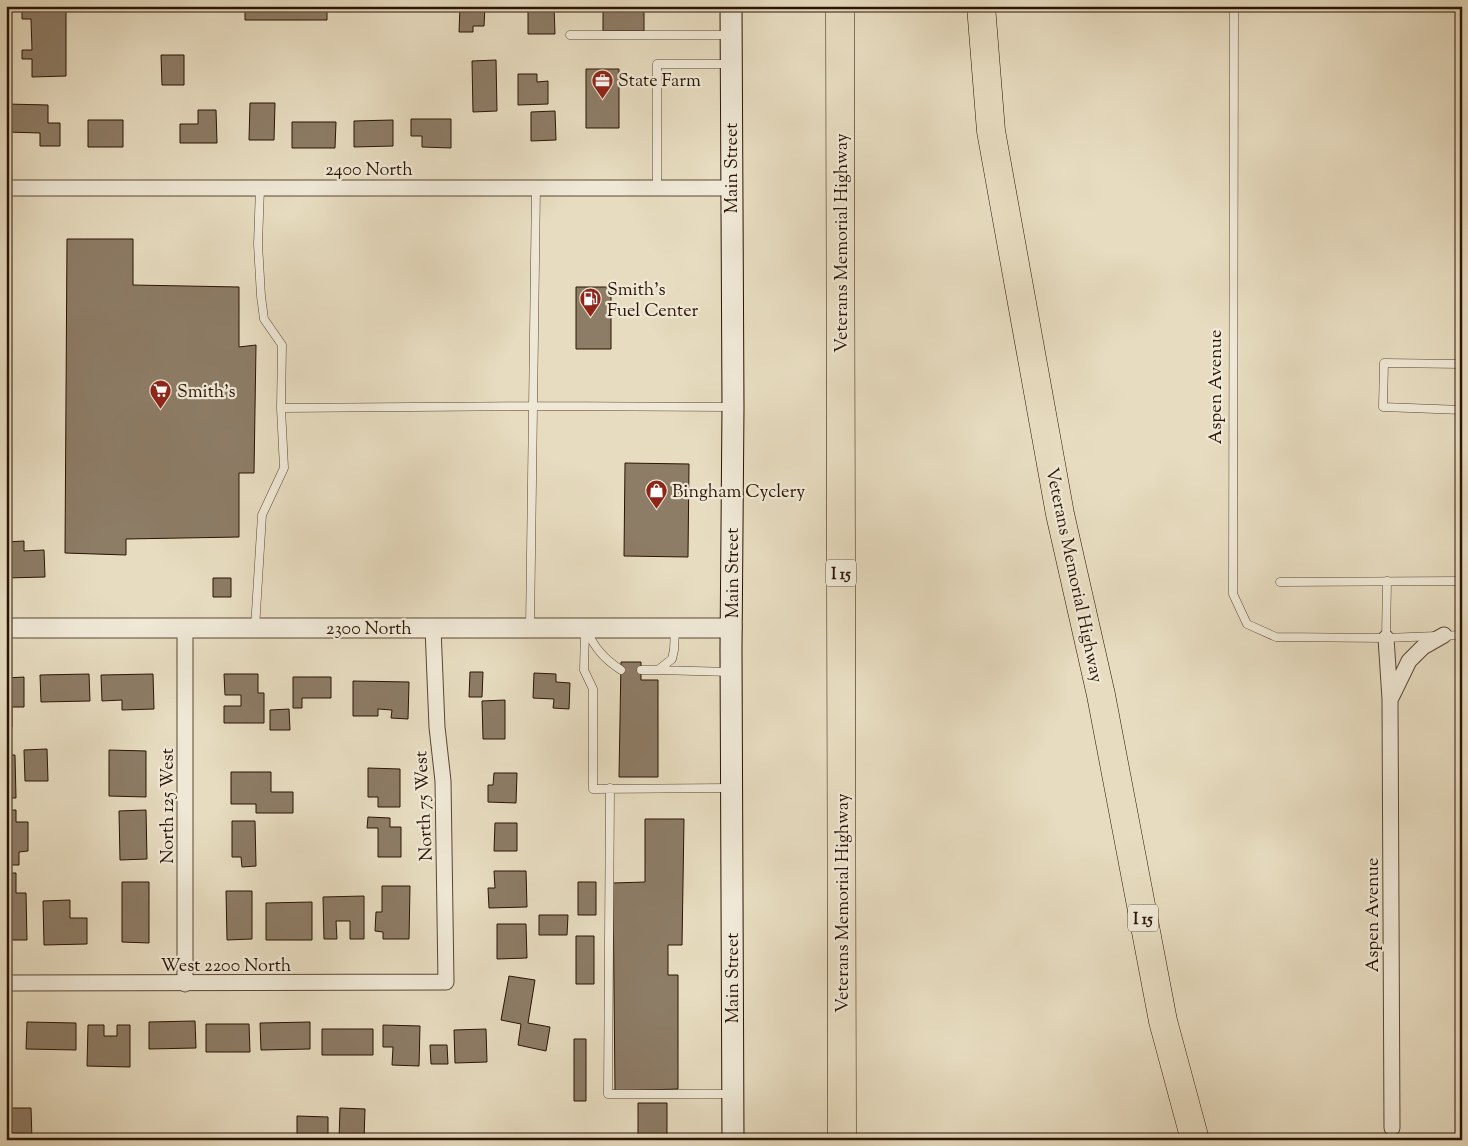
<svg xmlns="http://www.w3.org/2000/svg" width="1468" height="1146" viewBox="0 0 1468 1146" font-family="'Sorts Mill Goudy',serif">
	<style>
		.building { fill: #8d7c66; stroke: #2b1404 }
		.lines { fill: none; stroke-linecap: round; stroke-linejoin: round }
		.service-casing { stroke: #5a4633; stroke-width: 9 }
		.minor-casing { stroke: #5a4633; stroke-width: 17 }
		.tertiary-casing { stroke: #5a4633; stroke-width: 21 }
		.secondary-casing { stroke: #2b1404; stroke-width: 23 }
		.motorway-casing { stroke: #2b1404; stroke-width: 29 }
		.service { stroke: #efe8d6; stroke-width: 8 }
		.minor { stroke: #efe8d6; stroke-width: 15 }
		.tertiary { stroke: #efe8d6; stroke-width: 19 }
		.secondary { stroke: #efe8d6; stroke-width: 21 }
		.motorway { stroke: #e7dcc0; stroke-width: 28 }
		.labels { text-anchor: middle; stroke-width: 4.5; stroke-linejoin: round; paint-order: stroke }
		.shield { fill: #efe8d6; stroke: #665443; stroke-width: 1 }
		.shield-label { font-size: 16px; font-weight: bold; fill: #2b1404 }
		.poi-label { font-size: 18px; fill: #2b1404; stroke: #efe8d6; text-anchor: start }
		.street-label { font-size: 18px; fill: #2b1404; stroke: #efe8d6 }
	</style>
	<rect width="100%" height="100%" fill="#e7dcc0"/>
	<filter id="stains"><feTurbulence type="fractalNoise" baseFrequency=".004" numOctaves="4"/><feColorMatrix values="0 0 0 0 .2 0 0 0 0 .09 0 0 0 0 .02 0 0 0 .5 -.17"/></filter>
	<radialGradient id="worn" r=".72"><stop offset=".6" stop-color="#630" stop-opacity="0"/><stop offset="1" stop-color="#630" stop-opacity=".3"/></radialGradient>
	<path class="building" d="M32,6h34v70l-34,1v-18h-10v-9h10l-1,-31h-9v-12z
		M245,6h82v14h-82z
		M460,6h25l-1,20h-11v6h-14z
		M528,6h26l1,28h-27z
		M603,6h41v25h-41z
		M161,55h23v30h-22z
		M496,60l1,51 -24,1 -1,-51z
		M586,69h33v59h-33z
		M518,74h19v8l11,-1v23l-30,1z
		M250,103h25l-1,37h-25z
		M6,104l42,1v18h12v23h-20v-13l-34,-1z
		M198,110h18l1,33h-37v-19h18z
		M555,111l1,29 -25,1v-29z
		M411,119h40v29l-29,-1v-11h-11z
		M88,120h35v27h-35z
		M393,120v26l-39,1v-26z
		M292,122h44l-1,26h-43z
		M67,239h66v46l106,2v60l17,-2 -2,128h-15v64l-113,2v16l-61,-2z
		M576,287h35v62h-35z
		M625,463l64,1 -1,93 -64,-1z
		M24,541v10l20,-1 1,27 -39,1v-36z
		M213,578h18v19h-18z
		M621,662h20v18h17v97h-39z
		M470,672h13l-1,25h-13z
		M534,673l22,1v8l14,1 -1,26 -16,-1 1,-9 -21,-1z
		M89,674l1,27 -49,1 -1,-27z
		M153,674l1,35 -32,1v-10l-20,1 -1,-26z
		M224,674h34v19h6v30h-40v-17h17v-11h-16z
		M24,677v30h-12v20h-6v-49z
		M293,677h38v21h-29v10h-9z
		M353,681l56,1 -1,37 -17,-1 1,-8 -14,-1v7h-25z
		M505,700v39h-22l-1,-38z
		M289,709l1,21h-20v-20z
		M47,749l1,32h-23l-1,-31z
		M109,750l37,1v46l-37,-1z
		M6,755h9l1,43h-10z
		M368,768l32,1v38h-22v-10h-10z
		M231,772h40v20h22v21h-37v-9h-25z
		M494,773h23l-1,30 -28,-1v-17h5z
		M6,810h10v12h12v29l-9,1v13h-10v-6h-3z
		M146,810l1,49 -27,1 -1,-49z
		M368,817l22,1v9h11v30h-23v-29h-11z
		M645,819h39l-2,126h-14v30h10v114l-63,2 -2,-208 32,-1z
		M232,821h23l1,45 -14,1 -1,-10h-9z
		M495,823h22v28h-23z
		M494,871h32l1,36 -38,1 -1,-20h7z
		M6,873h10v20h10l1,47h-21z
		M122,882h27v61l-27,-1z
		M578,882h18v33h-18z
		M382,886h28l-1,53h-26v-7l-8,-1 1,-19h6z
		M226,891h26v48l-25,1z
		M364,896v43h-14v-18h-14l1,18h-13l-1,-42z
		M70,900v18h17v26l-43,1 -1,-44z
		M312,902v38h-46v-37z
		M539,915h29l-1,20h-28z
		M497,924h29l1,34 -30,1z
		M576,936h18v48h-18z
		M509,976l26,4 -7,43 22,4 -4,24 -28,-6 3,-21 -20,-4z
		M195,1021l1,27 -47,1v-27z
		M27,1022l49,1v27l-50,-1z
		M310,1022v27l-49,1 -1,-27z
		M206,1024h43l1,28h-44z
		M6,1025h2v56h-2z
		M88,1025h16v11h13v-11h13v42l-43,-1z
		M383,1025l37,1 -1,40 -27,-1 1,-18h-10z
		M322,1029h51v26h-51z
		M486,1029l1,33 -32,1 -1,-33z
		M574,1039h12v62h-12z
		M430,1045h17l1,19h-17z
		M638,1103h29v37h-29z
		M6,1108h25l1,32h-26z
		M340,1108l25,1 -1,31h-25z
		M297,1116l31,1v23h-31z"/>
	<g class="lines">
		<defs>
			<path id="service" d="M1234,6l-1,588 14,30 29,13 110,1 76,-3
				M570,35h159
				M657,188v-124h72
				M1462,364l-78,-1 -1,44 79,3
				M281,408l252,-2 198,1
				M1280,582l182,-1
				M255,628l7,-113 22,-47 -3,-60 1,-63 -18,-26 -3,-23 -3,-52 2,-56
				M530,628l6,-440
				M585,629l-1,41 9,19v100l136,-1
				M586,630c10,19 17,28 35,40
				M1386,638l1,-57
				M641,670h17l14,-11 2,-9 1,-21
				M658,670l73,2
				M610,788l-2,306h123"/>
			<path id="minor" d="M6,188h725
				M185,628v356
				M1386,638l4,61
				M6,983l440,-1 -3,-201 -6,-54 -4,-99
				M1392,1128l-2,-428 19,-39 14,-14 21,-12"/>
			<path id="tertiary" d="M6,628h726"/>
			<path id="secondary" d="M731,6l2,401 -2,242 2,491"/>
			<path id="motorway" d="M840,6l2,1134
				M981,6l10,125 69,383 41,181 62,326 32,119"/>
		</defs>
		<use href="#service" class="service-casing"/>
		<use href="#minor" class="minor-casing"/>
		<use href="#tertiary" class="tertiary-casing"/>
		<use href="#secondary" class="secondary-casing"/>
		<use href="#motorway" class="motorway-casing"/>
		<use href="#service" class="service"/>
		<use href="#minor" class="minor"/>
		<use href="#tertiary" class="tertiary"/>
		<use href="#secondary" class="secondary"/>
		<use href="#motorway" class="motorway"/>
	</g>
	<defs>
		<symbol id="office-pin" viewBox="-11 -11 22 30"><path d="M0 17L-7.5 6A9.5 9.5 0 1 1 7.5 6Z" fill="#8f2418" stroke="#efe8d6"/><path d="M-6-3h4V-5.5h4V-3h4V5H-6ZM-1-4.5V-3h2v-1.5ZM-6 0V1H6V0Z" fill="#fff"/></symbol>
		<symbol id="fuel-pin" viewBox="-11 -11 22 30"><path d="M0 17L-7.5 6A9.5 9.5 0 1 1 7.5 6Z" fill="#8f2418" stroke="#efe8d6"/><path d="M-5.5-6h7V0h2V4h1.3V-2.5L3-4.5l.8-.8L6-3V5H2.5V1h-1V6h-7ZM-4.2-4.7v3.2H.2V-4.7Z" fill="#fff"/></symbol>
		<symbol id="supermarket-pin" viewBox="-11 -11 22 30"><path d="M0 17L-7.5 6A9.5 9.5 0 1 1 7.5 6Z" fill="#8f2418" stroke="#efe8d6"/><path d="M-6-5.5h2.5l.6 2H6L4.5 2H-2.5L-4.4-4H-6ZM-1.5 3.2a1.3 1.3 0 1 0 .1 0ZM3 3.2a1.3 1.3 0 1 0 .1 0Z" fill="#fff"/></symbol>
		<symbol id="shop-pin" viewBox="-11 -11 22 30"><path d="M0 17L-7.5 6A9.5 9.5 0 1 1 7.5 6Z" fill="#8f2418" stroke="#efe8d6"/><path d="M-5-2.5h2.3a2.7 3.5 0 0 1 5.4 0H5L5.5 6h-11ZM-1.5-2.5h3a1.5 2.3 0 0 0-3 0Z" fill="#fff"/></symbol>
	</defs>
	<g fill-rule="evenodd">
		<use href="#office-pin" x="590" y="68" width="25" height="34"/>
		<use href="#fuel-pin" x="578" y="286" width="25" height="34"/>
		<use href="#supermarket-pin" x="148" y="378" width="25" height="34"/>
		<use href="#shop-pin" x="644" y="478" width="25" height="34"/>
	</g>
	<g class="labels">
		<g class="shield">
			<rect x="826" y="559.5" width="30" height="27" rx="4"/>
			<rect x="1128" y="904.5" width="30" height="27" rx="4"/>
		</g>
		<g class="shield-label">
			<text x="841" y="579">I 15</text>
			<text x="1143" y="924">I 15</text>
		</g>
		<g class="poi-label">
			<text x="618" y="86">State Farm</text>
			<text x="607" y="295">Smith's<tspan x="607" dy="21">Fuel Center</tspan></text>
			<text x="177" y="397">Smith's</text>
			<text x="672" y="497">Bingham Cyclery</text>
		</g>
		<g class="street-label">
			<text transform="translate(731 168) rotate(-90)" y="6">Main Street</text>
			<text x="369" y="175">2400 North</text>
			<text transform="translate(841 243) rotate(-90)" y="6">Veterans Memorial Highway</text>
			<text transform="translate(1215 387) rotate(-90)" y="6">Aspen Avenue</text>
			<text transform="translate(732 573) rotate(-90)" y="6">Main Street</text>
			<text transform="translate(1075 575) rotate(78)" y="6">Veterans Memorial Highway</text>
			<text x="369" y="634">2300 North</text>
			<text transform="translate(167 806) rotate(-90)" y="6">North 125 West</text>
			<text transform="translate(423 806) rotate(-93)" y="6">North 75 West</text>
			<text transform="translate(842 903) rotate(-90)" y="6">Veterans Memorial Highway</text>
			<text transform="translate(1372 915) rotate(-90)" y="6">Aspen Avenue</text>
			<text x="226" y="971">West 2200 North</text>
			<text transform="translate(732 978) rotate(-90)" y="6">Main Street</text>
		</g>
	</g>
	<rect width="1468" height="1146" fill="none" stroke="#e7dcc0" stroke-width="25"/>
	<rect x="8" y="8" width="1453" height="1131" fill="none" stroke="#2b1404" stroke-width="2.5"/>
	<rect x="12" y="12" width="1443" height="1121" fill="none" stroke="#2b1404"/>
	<rect width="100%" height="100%" filter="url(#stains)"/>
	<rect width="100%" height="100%" fill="url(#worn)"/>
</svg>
